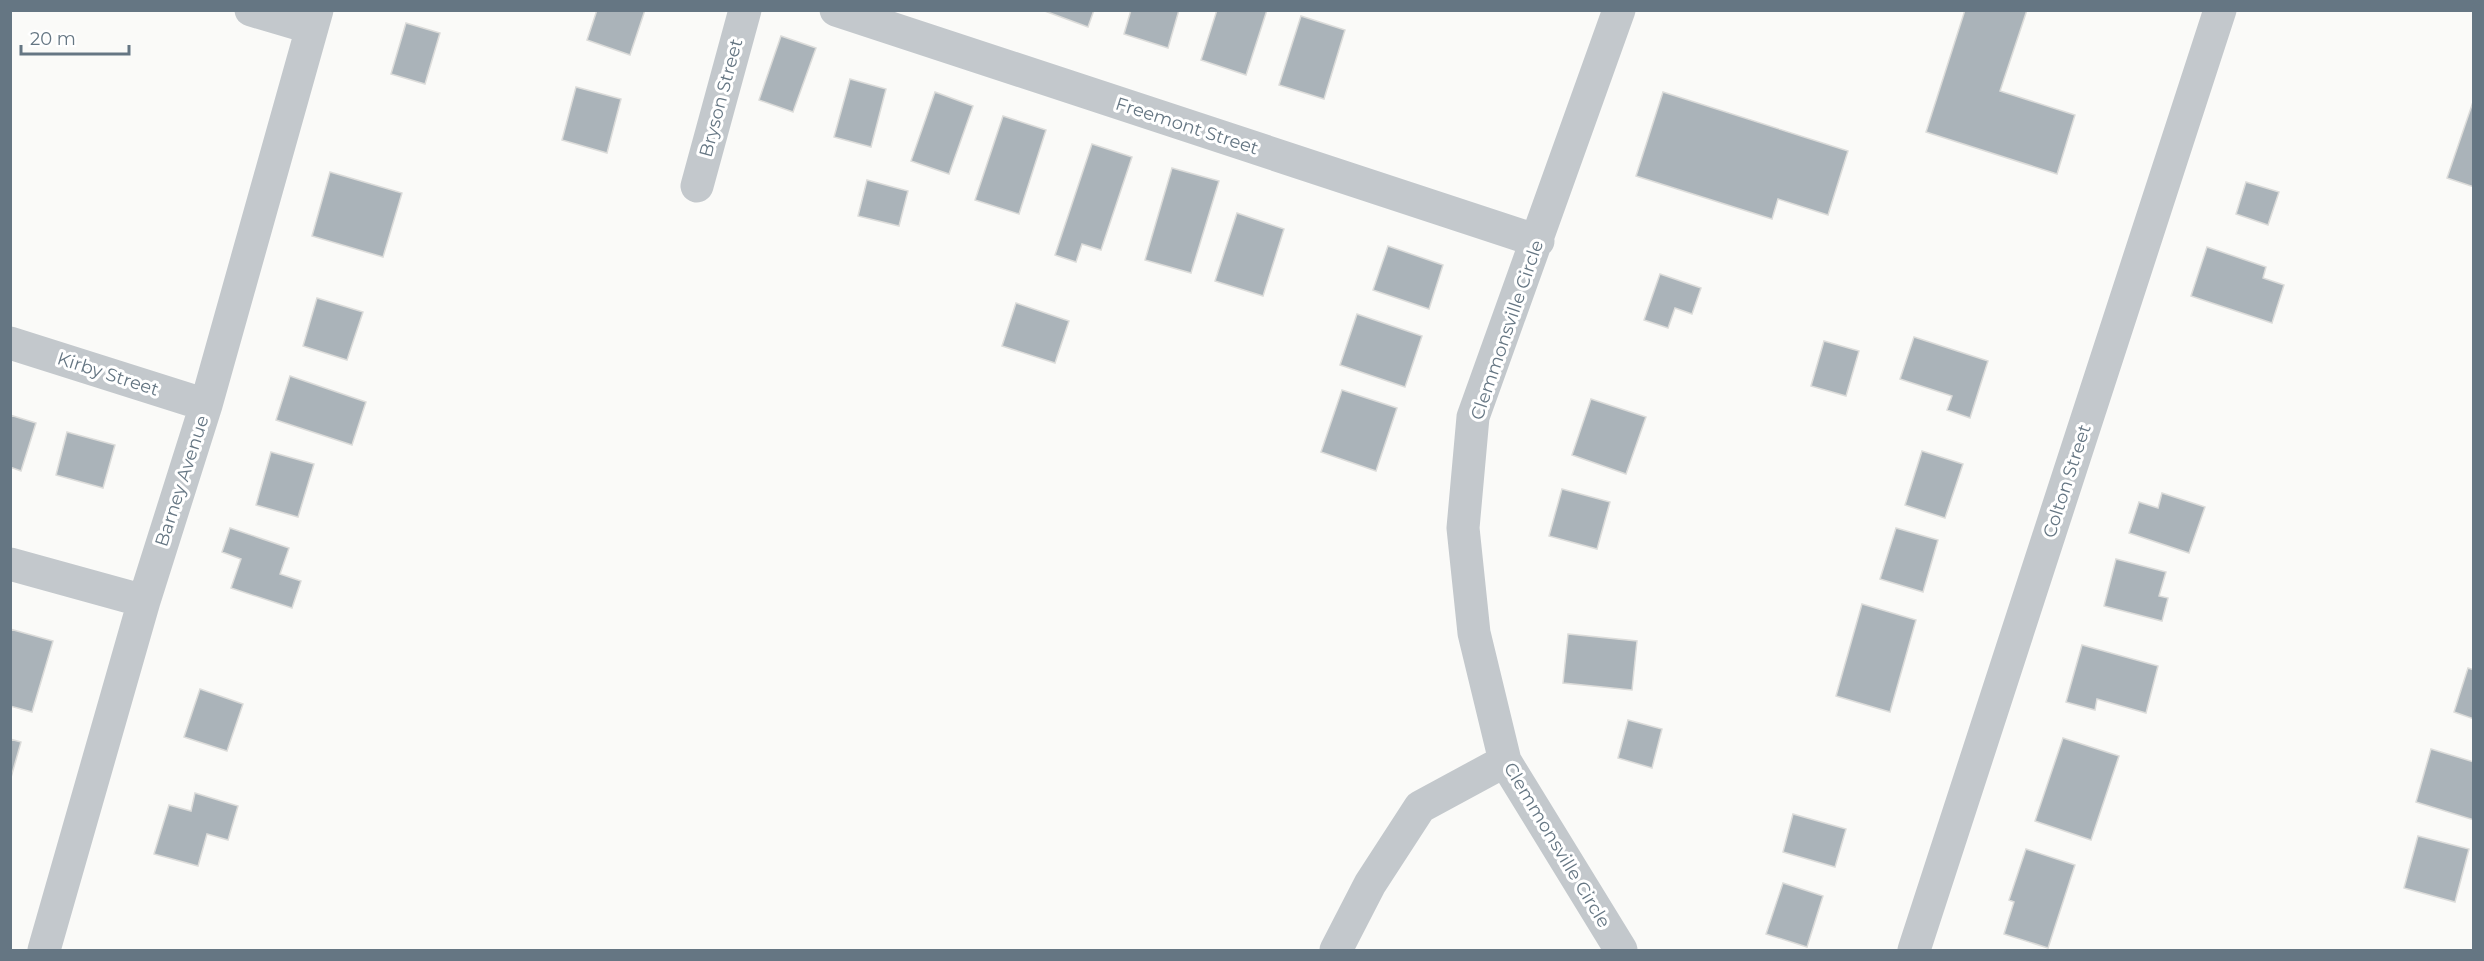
<svg xmlns="http://www.w3.org/2000/svg" width="2484" height="961" viewBox="0 0 2484 961" font-family="Montserrat,sans-serif">
	<style>
		.building { fill: #aab3b9; stroke: #dcdcda; stroke-width: 1.5 }
		.lines { fill: none; stroke-linecap: round; stroke-linejoin: round }
		.street { stroke: #c3c8cc; stroke-width: 33 }
		.labels { text-anchor: middle; stroke-width: 6; stroke-linejoin: round; paint-order: stroke }
		.street-label { font-size: 18px; fill: #657683; stroke: #fff }
	</style>
	<rect width="100%" height="100%" fill="#fafaf8"/>
	<path class="building" d="M597,10h48l-15,45 -43,-15z
		M1042,10h52l-6,17z
		M1131,10h48l-11,38 -44,-14z
		M1217,10h50l-21,65 -45,-15z
		M1965,10h62l-27,81 75,24 -18,59 -131,-42z
		M1301,16l44,14 -21,69 -45,-14z
		M406,23l34,10 -15,51 -34,-10z
		M781,36l35,12 -23,64 -34,-12z
		M850,79l36,10 -15,58 -37,-10z
		M576,87l45,12 -14,54 -45,-13z
		M935,92l38,14 -24,68 -38,-13z
		M1663,92l185,59 -20,64 -50,-16 -6,20 -136,-43z
		M2474,99v88l-27,-9z
		M1003,116l43,14 -27,84 -44,-14z
		M1092,144l40,13 -31,93 -19,-6 -6,18 -21,-7z
		M1172,168l47,13 -28,92 -46,-13z
		M330,172l72,21 -19,64 -71,-21z
		M867,180l41,11 -9,35 -41,-10z
		M2246,182l33,10 -11,33 -32,-11z
		M1237,213l47,16 -21,67 -48,-15z
		M1388,246l55,19 -14,44 -56,-19z
		M2207,247l59,20 -3,11 21,7 -12,38 -81,-27z
		M1660,274l41,14 -9,26 -17,-6 -7,20 -24,-8z
		M317,298l46,14 -16,48 -44,-14z
		M1016,303l53,18 -14,42 -53,-17z
		M1357,314l65,22 -17,51 -65,-22z
		M1914,337l74,24 -18,57 -23,-8 5,-14 -52,-17z
		M1824,341l35,10 -13,45 -35,-10z
		M290,376l76,26 -14,43 -76,-25z
		M1342,390l55,18 -21,63 -55,-19z
		M1591,399l55,18 -20,57 -54,-19z
		M10,415l26,8 -15,48 -11,-4z
		M67,432l48,13 -12,43 -47,-13z
		M1922,451l41,13 -18,54 -40,-13z
		M271,452l43,12 -16,53 -42,-12z
		M1562,489l48,13 -13,47 -48,-13z
		M2162,493l43,14 -16,46 -60,-20 10,-31 19,6z
		M230,528l59,20 -9,26 21,7 -9,27 -61,-20 10,-29 -19,-7z
		M1896,528l42,12 -15,52 -43,-13z
		M2116,559l50,13 -7,24 9,2 -6,23 -58,-15z
		M1862,604l54,16 -26,92 -54,-16z
		M10,629l43,12 -21,71 -22,-6z
		M1568,634l69,7 -5,49 -69,-7z
		M2082,645l76,21 -12,47 -49,-14 -2,11 -29,-8z
		M2468,668l6,2v49l-20,-7z
		M200,689l43,15 -16,47 -43,-14z
		M1628,720l34,9 -10,39 -34,-10z
		M2063,738l56,18 -28,84 -56,-19z
		M10,739l11,3 -11,39z
		M2431,749l43,13v58l-58,-18z
		M195,793l43,13 -10,34 -21,-6 -9,32 -44,-12 15,-49 22,6z
		M1793,814l53,15 -11,38 -52,-15z
		M2418,836l51,13 -14,53 -51,-14z
		M2026,849l49,16 -27,83 -44,-14 10,-32 -5,-2z
		M1783,883l40,13 -16,51 -41,-13z"/>
	<g class="lines">
		<path class="street" d="M251,10l61,18
			M836,10l702,231
			M1619,10l-146,407 -10,111 11,105 31,128 116,189
			M697,186l48,-176
			M10,343l196,62
			M10,564l134,37
			M44,950l100,-349 62,-196 111,-395
			M1336,950l34,-66 50,-77 85,-46
			M1914,950l306,-940"/>
	</g>
	<g class="labels">
		<g class="street-label">
			<text transform="translate(721 98) rotate(-75)" y="6">Bryson Street</text>
			<text transform="translate(1187 126) rotate(18)" y="6">Freemont Street</text>
			<text transform="translate(1507 330) rotate(-71)" y="6">Clemmonsville Circle</text>
			<text transform="translate(108 374) rotate(18)" y="6">Kirby Street</text>
			<text transform="translate(182 481) rotate(-72)" y="6">Barney Avenue</text>
			<text transform="translate(2067 481) rotate(-72)" y="6">Colton Street</text>
			<text transform="translate(1557 845) rotate(59)" y="6">Clemmonsville Circle</text>
		</g>
	</g>
	<rect width="2484" height="961" fill="none" stroke="#657683" stroke-width="24"/>
	<path d="M21 45v9h108v-9" fill="none" stroke="#657683" stroke-width="3"/>
	<text x="30" y="45" font-size="18" fill="#657683" stroke="#ffffff" stroke-width="4.5" paint-order="stroke">20 m</text>
</svg>
